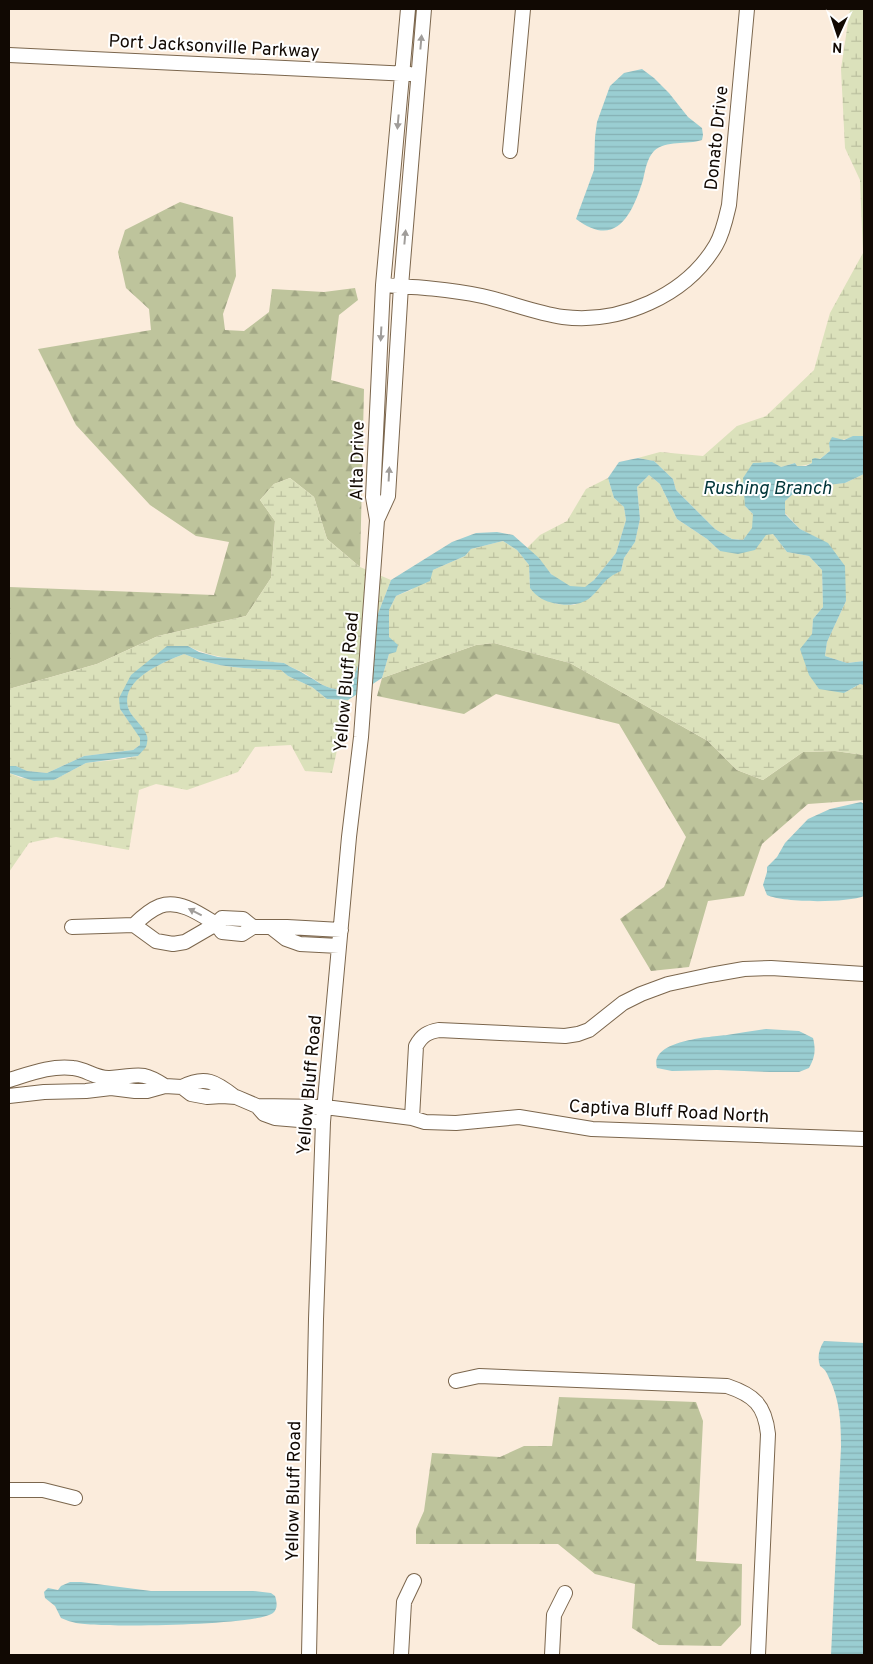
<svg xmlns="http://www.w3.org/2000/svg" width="873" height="1664" viewBox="0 0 873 1664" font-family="Overpass,sans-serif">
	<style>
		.forest { fill: url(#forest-firs) }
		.wetland { fill: url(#wetland-marsh) }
		.water { fill: url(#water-rules) }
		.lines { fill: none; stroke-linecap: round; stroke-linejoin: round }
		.minor-casing { stroke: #7b664d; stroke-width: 16 }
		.minor { stroke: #fff; stroke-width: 14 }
		.oneway { fill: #a09d9a }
		.labels { text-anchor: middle; stroke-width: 4; stroke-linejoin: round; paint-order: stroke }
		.street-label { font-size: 18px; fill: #110903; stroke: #fff }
		.water-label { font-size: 19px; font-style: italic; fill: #013539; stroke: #fff }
	</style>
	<defs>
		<pattern id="forest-firs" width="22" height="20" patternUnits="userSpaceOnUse" patternTransform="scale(1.25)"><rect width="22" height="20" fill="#bec49c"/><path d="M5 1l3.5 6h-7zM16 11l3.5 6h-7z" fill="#a2a785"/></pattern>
		<pattern id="wetland-marsh" width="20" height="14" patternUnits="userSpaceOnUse" patternTransform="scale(1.25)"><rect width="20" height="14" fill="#dbe1bb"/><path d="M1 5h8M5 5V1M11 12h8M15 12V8" fill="none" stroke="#bbc09f"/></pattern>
		<pattern id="water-rules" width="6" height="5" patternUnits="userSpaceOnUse" patternTransform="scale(1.25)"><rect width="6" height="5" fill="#9aced2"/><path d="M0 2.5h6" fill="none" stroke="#84b0b3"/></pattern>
	</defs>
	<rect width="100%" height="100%" fill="#fbecdc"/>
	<path class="forest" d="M180,202l53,15 3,59 -13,38 2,16 19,1 25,-19 3,-23 52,3 31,-4 3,12 -19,15 -8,65 33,9 -4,178 -33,-28 -13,-42 -24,-19 -16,6 -14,16 15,21 -4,57 -25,38 -88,20 -61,28 -88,25v-102l205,8 15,-53 -33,-6 -46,-31 -74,-80 -38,-76 113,-19 -2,-21 -23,-21 -8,-36 7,-22z
		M494,643l76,20 138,78 29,29 26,10 40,-28 32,-1 29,4v45l-56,4 -46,40 -18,52 -36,5 -19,66 -38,4 -31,-52 44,-32 22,-50 -67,-113 -123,-30 -32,20 -87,-18 5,-18 94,-33z
		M559,1397l137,5 7,19 -7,140 46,3 -1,61 -20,21 -62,-1 -27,-17 3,-44 -40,-10 -37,-30h-142v-15l8,-18 8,-58 68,4 24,-11h28z"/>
	<path class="wetland" d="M850,9h14v427c-12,0 -23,5 -35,7l1,8c-11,9 -20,15 -33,15l-2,-3 -14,4 -36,39 8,8v14l-10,12 -11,-1 -17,-10 -39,-39 -3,-11 -19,-18 -16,-3 22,-6 43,4 34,-30 29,-10 48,-46 16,-57 33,-60 -3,-73 -15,-32 -4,-79z
		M864,474v187l-17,2 -22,-7 2,-14 19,-41 -18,-57 -28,-15 -15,-16v-12l15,-13 45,-5z
		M649,475l11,9 17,35 30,20 13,12 46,-17h7l14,18 22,4 13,14 1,37 -10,12 -1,15 32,59 16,-9 4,1v70l-29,-4 -32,1 -40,28 -26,-10 -29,-29 -138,-78 -76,-20 -18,2 -94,33 7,-24v-44l7,-14 15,-6 22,-20 32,-14 6,-7 32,-8 14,9 12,15 1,23 26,16 18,1 16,-7 19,-22 12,-5 3,-13 11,-16 5,-23 -3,-32z
		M290,478l24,19 13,42 33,28 31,13 -39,101 -12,9c-18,-3 -19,-7 -34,-16 -7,-4 -15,-6 -22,-11 -32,-3 -67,-2 -96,-17l-57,29 -11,34 21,29 -1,7 -7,5 -49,6 -37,17 -21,-2 -10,-5h-7v-77l88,-25 61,-28 88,-20 25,-38 4,-57 -15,-21 14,-16z
		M608,478l6,20 10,9 2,13 -10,33 -22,27 -9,8c-5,-1 -11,0 -16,-2 -18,-7 -28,-26 -42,-38l13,-13 27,-14 19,-32z
		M184,654c35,15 60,14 97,16l7,6 24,11 15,12 21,1 -16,73 -27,-2 -14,-26 -36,2 -17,25 -51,18 -31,-6 -17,6 -10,60 -73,-13 -27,6 -20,29v-99l12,5 33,2 32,-17 38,-4 14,-3 9,-20c-5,-8 -14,-17 -18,-26 -13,-30 35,-48 55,-56z"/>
	<path class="water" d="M642,69l12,9 15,15 19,24 14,11 1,7 -1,5c-15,5 -36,0 -48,11 -7,7 -9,20 -11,29 -11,35 -27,69 -67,39l18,-49 1,-33 2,-15 13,-36 14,-13z
		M853,436h11v38l-19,9 -45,5 -15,13v13l15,15 28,14 17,23 1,35 -19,41 -2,14 22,7 17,-2v24l-4,-1 -16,9 -25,-4 -10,-14 -9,-26 12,-15 1,-15 10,-12 -1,-37 -13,-14 -22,-4 -14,-18 -7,1 -11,15 -17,4 -18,-3 -13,-12 -30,-20 -17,-35 -11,-9 -12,12 3,32 -5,23 -11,16 -3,13c-18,8 -17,14 -30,26 -12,11 -35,9 -49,2 -5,-3 -9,-7 -12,-11l-1,-23 -12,-15 -14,-9 -32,8 -6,7 -32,14 -3,11 -34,15 -7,14v27l9,8 -2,7 -7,2 -7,24 -34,22 -21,-1 -15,-12 -24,-11 -7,-6c-37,-2 -62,-1 -97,-16 -20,8 -67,26 -55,56 4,9 15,16 18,26 1,3 0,8 -1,11l-8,9 -52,7 -32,17 -20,1 -25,-8v-7h7l11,5 20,2 37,-17 49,-6 7,-5v-7l-20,-29 -1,-11 12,-23 36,-29h21l11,6 19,5 66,6c7,5 15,7 22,12 15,8 16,12 34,15l12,-9 39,-101 61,-38 24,-9 21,-1 16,3 26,23 12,16 19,12 15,1 9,-7 22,-27 10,-33 -2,-13 -10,-9 -6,-20 11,-16 19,-4 16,3 19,18 3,11 39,39 17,10 11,1 9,-12 1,-14 -8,-8 -2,-28 10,-15 19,-1 9,5 14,-4 2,3h9l6,-3v-4l3,-1 5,1 10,-8 -1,-8 3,-6 12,3z
		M861,802l3,2v92c-16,7 -81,7 -97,-1l-4,-10 4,-13v-5l10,-10 8,-14 23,-24 22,-10z
		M766,1029l33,2 14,7c3,12 2,19 -4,30l-10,4h-29l-53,-2 -45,1 -15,-3c-8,-28 53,-31 70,-33 13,-2 26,-4 39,-6z
		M824,1341l40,2v312h-33l10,-208c0,-24 -1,-47 -12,-69 -2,-5 -4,-9 -9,-12 -3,-9 -1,-17 4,-25z
		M70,1582h11l70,9h102l18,2 4,3c2,6 3,13 -2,17 -16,13 -172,15 -197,10 -5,-1 -10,-3 -15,-5l-6,-12 -10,-8 -1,-6 4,-4 10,2 3,-4z"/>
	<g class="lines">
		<defs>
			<path id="minor" d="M9,55l401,19
				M510,151l13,-142
				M383,285c33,2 66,4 99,11 27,6 53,17 81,21 57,7 123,-21 153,-72 7,-12 10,-27 13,-40l18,-196
				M377,520l11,-24 13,-210 23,-277
				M134,925c7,-7 16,-15 26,-19 19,-7 40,8 56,18l6,-6 21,1 10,8h34l54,3
				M72,927l62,-2 22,16 17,3 12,-2 31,-18 6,8 20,2 11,-7
				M272,928l14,11 14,5 39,2
				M9,1080c20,-6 43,-15 64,-12 13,1 23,11 37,10 27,-1 29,-9 55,8
				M182,1087c23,-12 34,-5 53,10
				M9,1096l35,-4 42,-1 25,-3 24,3h12l18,-5 17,1 9,7 16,3 15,-1 14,1 21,9 68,1 87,11 13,4 31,1 63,-6 73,12 272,10
				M257,1106l7,8 11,4 48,4
				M412,1118l4,-72c6,-11 12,-14 23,-16l126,6 13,-2 11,-4 34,-27 18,-9 27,-10 42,-9 34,-6 27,-1 93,6
				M456,1381l23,-5 248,10c27,9 38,19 41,48l-10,221
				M9,1490h34l32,8
				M309,1655l7,-336 7,-197 26,-285 12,-100 16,-217 -4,-23 10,-212 25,-276
				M401,1655l3,-53 10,-21
				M552,1655l2,-40 11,-22"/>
		</defs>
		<use href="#minor" class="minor-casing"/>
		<use href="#minor" class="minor"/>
	</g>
	<defs><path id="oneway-solid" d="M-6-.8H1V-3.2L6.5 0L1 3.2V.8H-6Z" transform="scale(1.25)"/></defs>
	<g class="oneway">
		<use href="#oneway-solid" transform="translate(421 42) rotate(-85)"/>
		<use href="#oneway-solid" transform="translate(398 122) rotate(95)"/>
		<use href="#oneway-solid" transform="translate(405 237) rotate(-85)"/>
		<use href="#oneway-solid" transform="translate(381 334) rotate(93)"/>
		<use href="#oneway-solid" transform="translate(389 474) rotate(-87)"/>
		<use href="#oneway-solid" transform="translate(195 912) rotate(-153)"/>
	</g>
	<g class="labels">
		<g class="street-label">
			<text transform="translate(214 46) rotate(3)" y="6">Port Jacksonville Parkway</text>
			<text transform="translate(716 138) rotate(-84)" y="6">Donato Drive</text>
			<text transform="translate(357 461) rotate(-89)" y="6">Alta Drive</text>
			<text transform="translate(346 682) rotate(-85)" y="6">Yellow Bluff Road</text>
			<text transform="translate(309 1085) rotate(-85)" y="6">Yellow Bluff Road</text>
			<text transform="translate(669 1111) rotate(3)" y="6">Captiva Bluff Road North</text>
			<text transform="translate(293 1491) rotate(-89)" y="6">Yellow Bluff Road</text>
		</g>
		<g class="water-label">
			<text x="767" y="494">Rushing Branch</text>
		</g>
	</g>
	<rect width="873" height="1664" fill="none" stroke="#110903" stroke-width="20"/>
	<g transform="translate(838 35) rotate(183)" stroke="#ffffff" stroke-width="4" paint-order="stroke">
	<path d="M0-4L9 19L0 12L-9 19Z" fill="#110903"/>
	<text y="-8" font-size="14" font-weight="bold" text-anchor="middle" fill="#110903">N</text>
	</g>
</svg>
